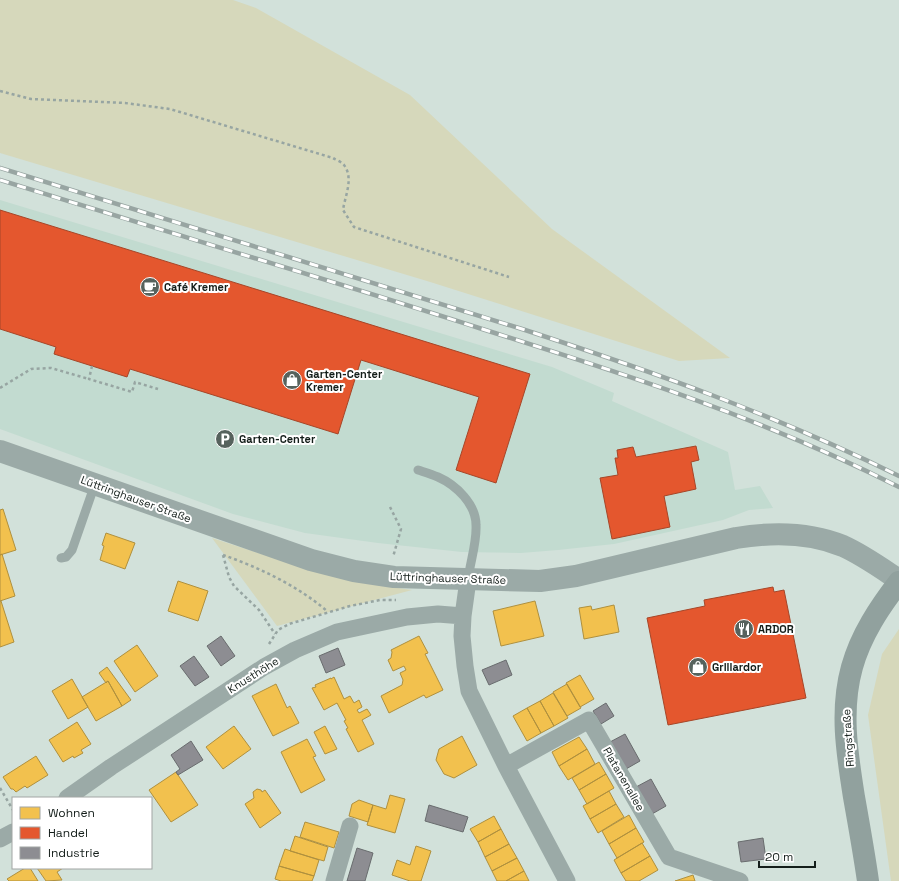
<svg xmlns="http://www.w3.org/2000/svg" width="899" height="881" viewBox="0 0 899 881" font-family="'Space Grotesk',sans-serif">
	<style>
		.built { fill: #c2dbd0 }
		.green { fill: #d6d8bb }
		.homes { fill: #f2c14e; stroke: #af903e }
		.shops { fill: #e4572e; stroke: #a64628 }
		.industry { fill: #8d8d92; stroke: #696c6e }
		.lines { fill: none; stroke-linecap: round; stroke-linejoin: round }
		.path { stroke: #97a5a2; stroke-width: 2.5; stroke-dasharray: 3 3; stroke-linecap: butt }
		.service { stroke: #9baaa7; stroke-width: 9 }
		.minor { stroke: #9baaa7; stroke-width: 17 }
		.tertiary { stroke: #9baaa7; stroke-width: 22 }
		.primary { stroke: #91a19e; stroke-width: 22 }
		.rail-casing { stroke: #98a5a2; stroke-width: 4.5 }
		.rail { stroke: #fff; stroke-width: 3; stroke-dasharray: 9; stroke-linecap: butt }
		.labels { text-anchor: middle; stroke-width: 4; stroke-linejoin: round; paint-order: stroke }
		.poi-label { font-size: 11px; font-weight: bold; fill: #141e1a; stroke: #fff; text-anchor: start }
		.street-label { font-size: 11px; fill: #141e1a; stroke: #fff }
	</style>
	<rect width="100%" height="100%" fill="#d2e1da"/>
	<path class="built" d="M0,200l552,167 62,26 -2,8 116,51 7,38 25,-4 13,22 -24,2 -26,10 -109,24 -56,6 -37,3 -59,-1 -84,-9 -73,-10 -72,-19 -233,-85z"/>
	<path class="green" d="M0,0h233l23,8 154,87 142,134 178,129 -51,3 -252,-80 -427,-128z
		M212,538l96,31 49,13 55,8 -135,36z
		M899,629v252h-8l-23,-166 14,-61z"/>
	<path class="homes" d="M3,509l13,41 -16,5v-45z
		M106,533l29,10 -10,26 -25,-9 4,-14 -2,-1z
		M2,554l13,42 -15,5v-46z
		M178,581l30,10 -10,30 -30,-10z
		M0,601h1l13,41 -14,5z
		M535,601l9,35 -43,10 -8,-35z
		M614,605l5,27 -35,7 -5,-31 12,-2 1,4z
		M419,636l9,17 -3,1 18,36 -17,8 -2,-3 -35,18 -8,-17 21,-11 1,-5 -3,-7 6,-3 -2,-4 -11,5 -5,-11 3,-2 1,-6 -1,-2z
		M137,645l21,31 -23,16 -21,-31z
		M107,667l24,33 -9,6 -14,-25 -2,2 -7,-10z
		M580,675l14,24 -14,8 -14,-24z
		M334,677l10,22 6,-3 4,7 5,-3 3,7 -5,3 2,3 8,-4 4,6 -9,5 12,24 -16,8 -12,-23 2,-1 -4,-7 2,-1 -9,-17 -13,7 -12,-22 4,-1 -1,-2 16,-7v1z
		M72,679l16,28 -20,12 -16,-28z
		M108,681l14,25 -26,15 -14,-24z
		M276,684l11,24 3,-2 9,17 -26,13 -21,-40z
		M567,684l14,24 -14,8 -14,-24z
		M553,693l15,25 -14,8 -14,-25z
		M540,701l14,25 -13,7 -14,-25z
		M527,708l14,25 -14,8 -14,-25z
		M77,722l14,22 -10,6 2,3 -9,5 -1,-2 -10,6 -14,-22z
		M234,726l17,23 -28,20 -17,-22z
		M325,726l12,23 -12,5 -11,-22z
		M462,736l15,29 -23,13 -10,-4 -8,-14 3,-11z
		M579,737l8,12 -28,17 -7,-14z
		M307,739l9,17 -3,1 12,23 -24,13 -20,-41z
		M587,749l8,15 -27,16 -9,-14z
		M36,756l12,19 -21,13 -2,-2 -9,6 -3,-3h-2l-8,-12z
		M599,762l7,12 -27,16 -7,-12z
		M176,772l22,33 -27,17 -22,-32z
		M606,774l8,14 -27,16 -8,-14z
		M257,789l4,1 1,2 3,-2 16,23 -21,15 -15,-24 9,-6 -1,-6z
		M609,791l7,13 -26,15 -7,-13z
		M390,795l15,4 -10,34 -28,-8 6,-20 13,4z
		M359,800l14,5 -5,17 -19,-6 3,-12z
		M616,804l8,13 -26,16 -8,-14z
		M629,815l7,13 -27,16 -7,-13z
		M494,816l7,13 -23,13 -8,-13z
		M305,822l34,10 -5,16 -34,-11z
		M636,828l8,14 -27,16 -8,-14z
		M501,829l8,15 -24,13 -7,-15z
		M295,836l33,11 -4,14 -34,-10z
		M642,843l8,13 -29,17 -7,-13z
		M509,844l8,14 -25,13 -7,-14z
		M416,846l15,5 -10,30h-11l-18,-6 5,-15 13,5z
		M285,849l34,11 -5,16 -35,-10z
		M650,856l8,14 -19,11h-13l-5,-8z
		M517,858l7,13 -18,10h-9l-5,-10z
		M279,866l35,10 -2,5h-31l-6,-2z
		M25,868h5l8,13h-29l-2,-2z
		M37,868h26l-6,4 5,8 -16,1z
		M524,871l5,10h-23z
		M693,875l2,6h-20z"/>
	<path class="shops" d="M0,210l530,164 -34,109 -40,-13 23,-73 -118,-37 -23,74 -208,-65 -3,8 -73,-23 2,-7 -56,-18z
		M696,446l3,14 -8,2 5,27 -32,7 6,31 -58,12 -12,-61 18,-3 -3,-17h3l-1,-8 16,-3 3,10z
		M773,587l1,5 10,-2 22,108 -138,27 -21,-107 58,-12 -1,-6z"/>
	<path class="industry" d="M221,636l14,20 -14,10 -14,-20z
		M338,648l7,17 -19,8 -7,-17z
		M194,656l15,21 -14,9 -15,-20z
		M506,660l6,15 -23,10 -7,-15z
		M606,703l8,13 -13,8 -8,-13z
		M625,734l15,27 -14,8 -16,-27z
		M191,741l12,19 -25,15 -2,-3 4,-3 -9,-14z
		M651,779l15,27 -14,8 -16,-27z
		M429,805l39,12 -5,15 -38,-11z
		M763,838l3,21 -25,3 -3,-20z
		M357,848l16,5 -8,28h-18z"/>
	<g class="lines">
		<path class="path" d="M0,91l31,8 94,4 45,6 163,49c3,2 9,4 11,7 10,13 1,31 -1,45l11,17 155,50
			M92,366l-3,13 43,13 3,-10 23,7
			M0,388l31,-19 20,-1 38,11
			M390,507l11,22 -8,28
			M223,555c35,12 75,31 104,56
			M223,555l6,22 5,9 25,24 16,24
			M269,644l9,-14 11,-6 61,-18 30,-6h16
			M0,788l13,22"/>
		<path class="service" d="M418,470c6,2 13,4 20,7 18,8 38,27 38,48 1,18 -6,37 -8,55
			M61,558l5,-1 6,-7 23,-66"/>
		<path class="minor" d="M468,580l-5,36 -1,20 3,30 4,25 37,75 61,115
			M506,766l83,-46 80,137 71,24
			M67,798l44,-31 153,-100 31,-17 42,-18 70,-15 31,-3 25,2
			M0,839l13,-7
			M334,881l16,-55"/>
		<path class="tertiary" d="M0,451l311,109 43,11 40,6 146,4 36,-5 160,-38c36,-6 73,-6 107,8 20,9 38,22 56,34"/>
		<path class="primary" d="M868,881c-4,-28 -9,-56 -14,-84 -7,-44 -14,-87 -2,-130 9,-32 27,-59 47,-85"/>
		<defs>
			<path id="rail" d="M0,168l522,161c129,42 256,87 377,147
				M0,180c160,50 320,97 479,148 143,45 286,91 420,159"/>
		</defs>
		<use href="#rail" class="rail-casing"/>
		<use href="#rail" class="rail"/>
	</g>
	<defs>
		<symbol id="cafe-disc" viewBox="-11 -11 22 22"><circle r="9.5" fill="#56625d" stroke="#fff"/><path d="M-5.5-4.5H6V0H3Q3 3.5 0 3.5H-2.5Q-5.5 3.5-5.5 0ZM3-3.2v2h1.7v-2ZM-6 4.5H4V6H-6Z" fill="#fff"/></symbol>
		<symbol id="shop-disc" viewBox="-11 -11 22 22"><circle r="9.5" fill="#56625d" stroke="#fff"/><path d="M-5-2.5h2.3a2.7 3.5 0 0 1 5.4 0H5L5.5 6h-11ZM-1.5-2.5h3a1.5 2.3 0 0 0-3 0Z" fill="#fff"/></symbol>
		<symbol id="parking-disc" viewBox="-11 -11 22 22"><circle r="9.5" fill="#56625d" stroke="#fff"/><path d="M-3.5-5.5H1a3.5 3.5 0 0 1 0 7H-1V5.5H-3.5ZM-1-3.4V-.6H.8a1.4 1.4 0 0 0 0-2.8Z" fill="#fff"/></symbol>
		<symbol id="restaurant-disc" viewBox="-11 -11 22 22"><circle r="9.5" fill="#56625d" stroke="#fff"/><path d="M-5-6h1v4h1v-4h1v4h1v-4h1v5L-1.5 .5V6h-2V.5L-5-1ZM5-6V6H3V1.5H1.5Q1.5-4 5-6Z" fill="#fff"/></symbol>
	</defs>
	<g fill-rule="evenodd">
		<use href="#cafe-disc" x="139" y="276" width="22" height="22"/>
		<use href="#shop-disc" x="281" y="369" width="22" height="22"/>
		<use href="#parking-disc" x="214" y="428" width="22" height="22"/>
		<use href="#restaurant-disc" x="733" y="618" width="22" height="22"/>
		<use href="#shop-disc" x="687" y="656" width="22" height="22"/>
	</g>
	<g class="labels">
		<g class="poi-label">
			<text x="164" y="291">Café Kremer</text>
			<text x="306" y="378">Garten-Center<tspan x="306" dy="13">Kremer</tspan></text>
			<text x="239" y="443">Garten-Center</text>
			<text x="758" y="633">ARDOR</text>
			<text x="712" y="671">Grillardor</text>
		</g>
		<g class="street-label">
			<text transform="translate(136 499) rotate(20)" y="4">Lüttringhauser Straße</text>
			<text transform="translate(448 578) rotate(2)" y="4">Lüttringhauser Straße</text>
			<text transform="translate(253 675) rotate(-32)" y="4">Knusthöhe</text>
			<text transform="translate(848 738) rotate(-94)" y="4">Ringstraße</text>
			<text transform="translate(624 779) rotate(60)" y="4">Platanenallee</text>
		</g>
	</g>
	<rect x="12" y="797" width="140" height="72" fill="#ffffff" stroke="#a1a5a3"/>
	<rect x="20" y="807" width="20" height="12" fill="#f2c14e" stroke="#a1a5a3"/>
	<text x="48" y="817" font-size="12" fill="#141e1a">Wohnen</text>
	<rect x="20" y="827" width="20" height="12" fill="#e4572e" stroke="#a1a5a3"/>
	<text x="48" y="837" font-size="12" fill="#141e1a">Handel</text>
	<rect x="20" y="847" width="20" height="12" fill="#8d8d92" stroke="#a1a5a3"/>
	<text x="48" y="857" font-size="12" fill="#141e1a">Industrie</text>
	<path d="M759 861v6h56v-6" fill="none" stroke="#141e1a" stroke-width="2"/>
	<text x="765" y="861" font-size="12" fill="#141e1a" stroke="#ffffff" stroke-width="3" paint-order="stroke">20 m</text>
</svg>
